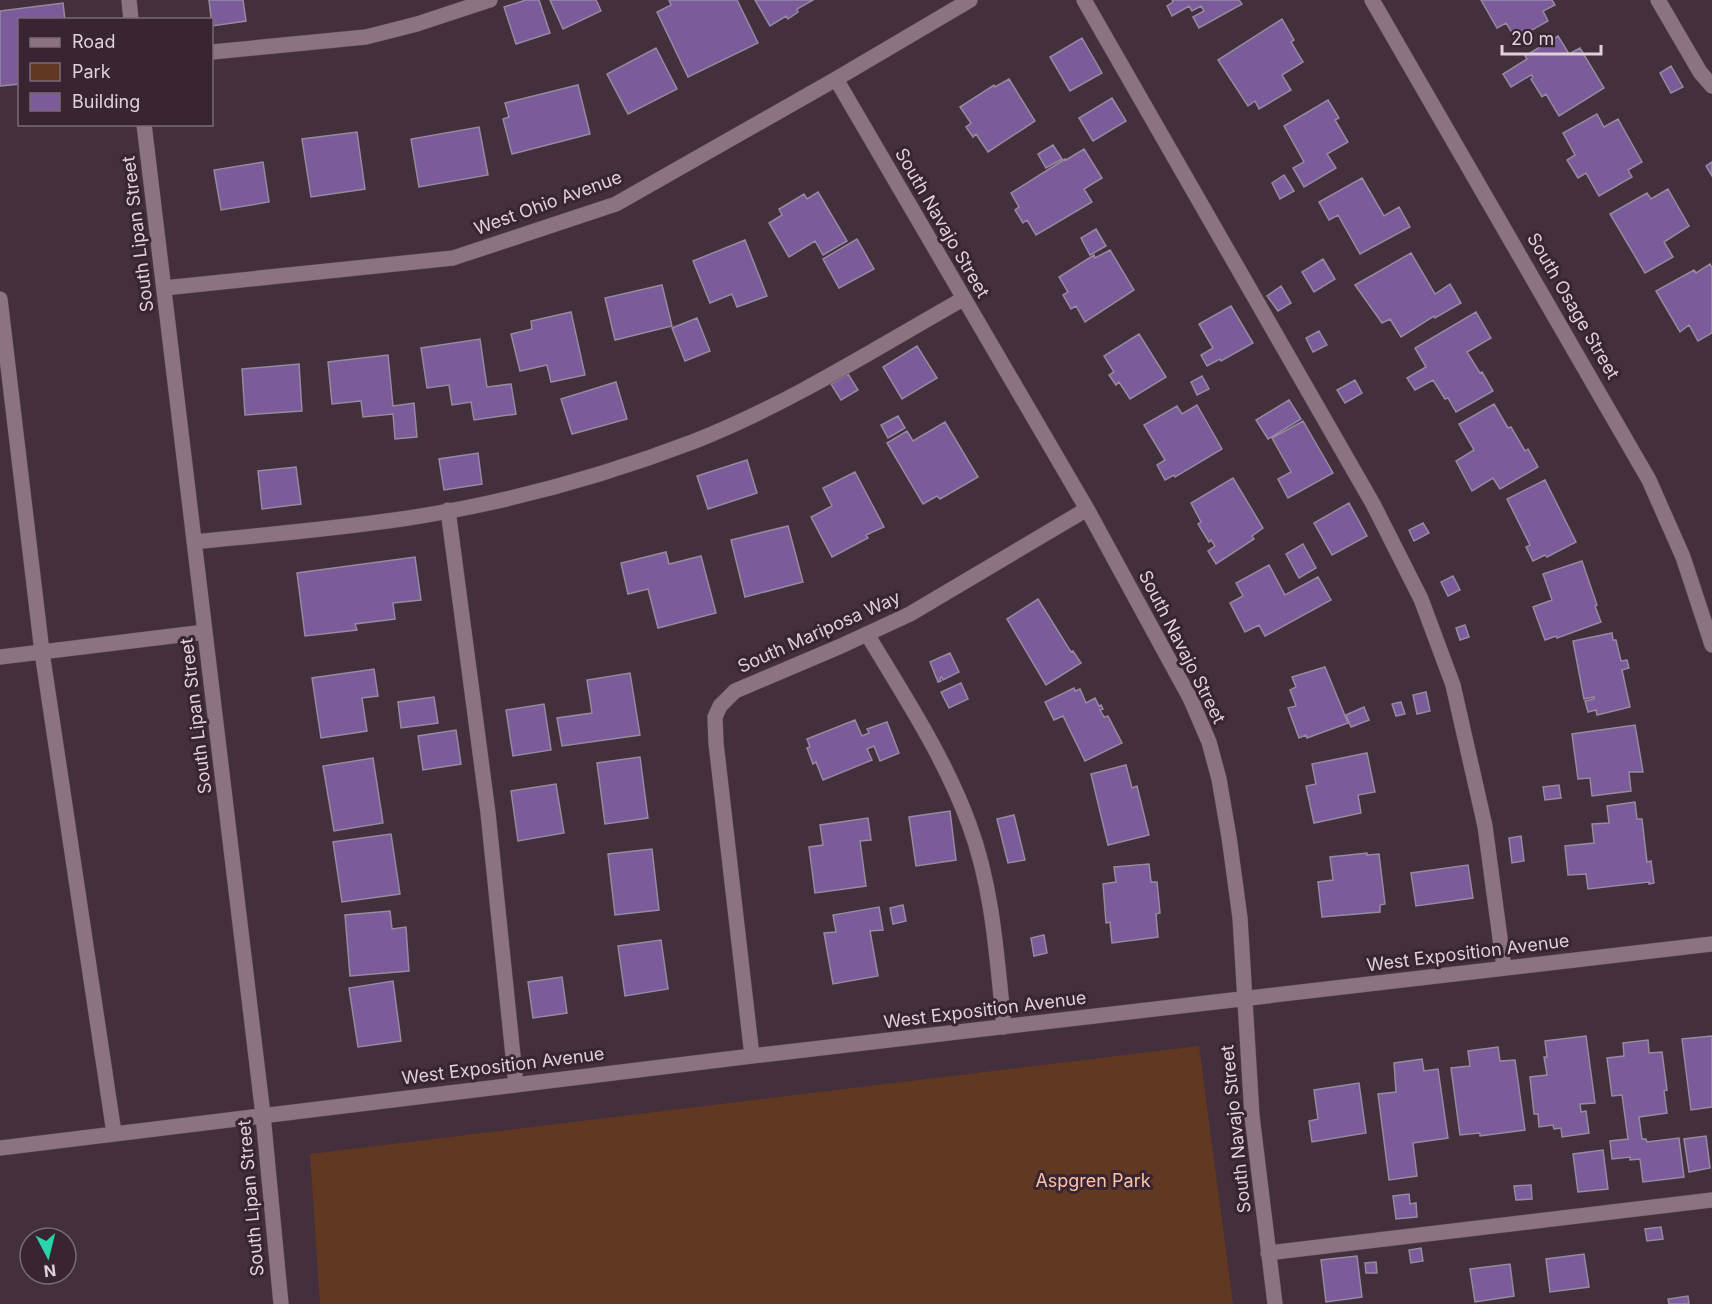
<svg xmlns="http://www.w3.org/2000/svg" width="1712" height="1304" viewBox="0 0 1712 1304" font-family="Inter,sans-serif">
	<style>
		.green { fill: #613922 }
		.building { fill: #7b5b99; stroke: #958aa1; stroke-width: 1.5 }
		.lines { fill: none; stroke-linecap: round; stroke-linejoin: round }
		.minor-casing { stroke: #5d4b56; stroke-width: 16 }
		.minor { stroke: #8b7382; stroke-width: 15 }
		.labels { text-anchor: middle; stroke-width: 6; stroke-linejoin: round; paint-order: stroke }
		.street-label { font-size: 18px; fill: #dfd2da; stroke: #392532 }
		.park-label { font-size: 18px; fill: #fec3a5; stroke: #392532 }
	</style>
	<rect width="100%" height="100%" fill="#442f3c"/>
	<path class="green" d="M1199,1046l34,258h-913l-10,-150z"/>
	<path class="building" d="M209,0h34l3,21 -34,5z
		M526,0h13l11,33 -34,11 -12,-37z
		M550,0h46l5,11 -38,18z
		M669,0h68l21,43 -70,34 -31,-65 14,-7z
		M755,0h58l-16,9 1,3 -10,7 -2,-3 -16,10z
		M1172,0h67l3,4 -43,24 -6,-11 11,-6 -3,-5 -9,5 -3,-5 -17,10 -5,-10 6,-4z
		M1481,0h71l3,5 -12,6 5,10 -32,18 -10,-16 -9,5z
		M63,3l2,17h-45v64l-20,2v-75z
		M1282,19l12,21 -3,2 12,20 -21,13 9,15 -32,19 -4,-8 -7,5 -30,-46z
		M1558,36l11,18 11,-6 24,40 -45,28 -13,-22 -4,3 -11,-18 2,-2 -2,-2 -20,12 -8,-13 24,-15 -2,-3z
		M1082,38l20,35 -32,18 -20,-34z
		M656,48l21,41 -49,25 -21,-40z
		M1671,66l12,21 -12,6 -11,-20z
		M1009,79l26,42 -47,31 -12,-18 -3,3 -7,-10 5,-4 -11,-16 34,-22 1,2z
		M578,85l12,49 -78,20 -9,-35 6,-2 -4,-14z
		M1112,98l14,23 -33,20 -14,-23z
		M1328,100l11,18 -4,2 13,22 -21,12 9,14 -32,19 -11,-19 11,-6 -20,-36z
		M1597,114l7,13 14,-8 24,43 -14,8 4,7 -33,19 -13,-23 -8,5 -11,-18 8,-5 -12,-22z
		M479,127l9,48 -69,12 -8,-48z
		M357,132l8,57 -54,8 -9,-58z
		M1053,145l9,14 -16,9 -8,-14z
		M1084,149l18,29 -18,11 8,13 -56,33 -9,-15 -4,3 -8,-13 4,-3 -8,-14 54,-34 1,1z
		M263,162l6,40 -48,8 -7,-40z
		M1712,162v14l-6,-10z
		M1284,175l10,16 -14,8 -8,-16z
		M1362,178l22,38 15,-9 11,20 -50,27 -22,-39 -9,5 -10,-18z
		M1668,189l21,37 -25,16 9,15 -28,16 -35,-59 37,-21 4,6z
		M818,192l29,49 -24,14 -8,-14 -26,16 -20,-34 13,-8 -3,-6 25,-15 3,5z
		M1096,229l10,17 -16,9 -9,-17z
		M857,239l17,30 -35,19 -16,-29z
		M745,240l22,56 -30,11 -5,-13 -22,9 -17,-42z
		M1110,250l24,40 -49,32 -9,-16 -5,3 -8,-14 5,-3 -9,-15 35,-22 1,3z
		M1411,253l24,41 15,-10 11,19 -26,15 -1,-2 -33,21 -11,-18 -8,4 -27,-38z
		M1323,259l12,20 -21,13 -12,-20z
		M1710,264l2,4v65l-14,8 -9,-16 -9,7 -24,-41 38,-21 2,3z
		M662,285l10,41 -57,14 -10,-42z
		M1281,286l10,17 -13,8 -11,-15z
		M1231,306l22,37 -32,18 -1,-2 -13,7 -6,-11 12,-7 -14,-24z
		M571,312l14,63 -34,7 -4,-17 -27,6 -9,-37 21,-5 -1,-8z
		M1476,312l15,26 -24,14 13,21 2,-1 11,19 -37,21 -8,-14 -3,1 -12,-19 -18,10 -8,-12 19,-11 -11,-19z
		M697,318l13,33 -25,10 -13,-33z
		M1319,331l8,14 -14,7 -7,-14z
		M1139,334l27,43 -36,22 -11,-17 -3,3 -7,-10 5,-3 -10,-16z
		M480,339l7,48 24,-3 5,30 -42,6 -3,-18 -19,3 -3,-20 -22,3 -6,-40z
		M917,346l20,32 -35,21 -19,-32z
		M388,355l5,51 21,-3 3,34 -22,2 -2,-25 -30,3 -2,-16 -29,3 -4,-42z
		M299,364l3,47 -57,4 -3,-46z
		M848,374l10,16 -17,10 -10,-16z
		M1202,376l7,13 -12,6 -6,-13z
		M1355,380l7,13 -17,10 -8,-13z
		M616,382l11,37 -55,15 -11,-35z
		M1289,400l12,19 -33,20 -12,-19z
		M1494,404l14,24 3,-1 14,24 3,-2 10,18 -38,22 -7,-11 -21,13 -16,-30 18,-11 -15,-26z
		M1197,405l25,44 -47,28 -1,-2 -9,5 -8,-15 8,-5 -21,-35 33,-19 5,8z
		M898,416l7,12 -17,10 -7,-13z
		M1303,421l30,52 -45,25 -10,-19 13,-7 -19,-34z
		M945,422l33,55 -38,22 -3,-3 -14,8 -36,-61 20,-12 6,10z
		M478,453l4,31 -38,6 -5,-31z
		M747,460l10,33 -49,16 -11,-33z
		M296,467l5,37 -39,5 -4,-38z
		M855,472l29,55 -18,8 2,3 -36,19 -21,-40 21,-11 -9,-18z
		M1233,478l30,50 -11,8 2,3 -38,25 -8,-13 7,-5 -4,-6 -2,2 -11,-18 3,-2 -10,-19z
		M1545,480l31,62 -29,15 -2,-2 -12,6 -7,-14 4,-2 -23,-46z
		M1349,503l18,33 -35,19 -18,-32z
		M1423,523l6,10 -15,8 -5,-11z
		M788,526l15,56 -58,15 -14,-57z
		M1303,544l13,24 -17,10 -13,-24z
		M666,552l3,12 32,-8 15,57 -58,15 -10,-39 -20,5 -7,-31z
		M415,557l6,43 -28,3 2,16 -40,5 2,6 -52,6 -8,-63z
		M1582,561l15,44 -2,1 6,16 -44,16 -1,-2 -11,4 -12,-33 19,-7 -9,-26z
		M1269,565l16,30 33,-18 13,23 -66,36 -6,-11 -14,7 -15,-29 13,-7 -7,-13z
		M1453,576l7,14 -12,6 -7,-14z
		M1038,599l33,53 2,-1 8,12 -35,22 -39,-66z
		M1465,625l4,12 -9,3 -4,-12z
		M1612,633l1,7h3l5,21 6,-1 2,8 -7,2 8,37 -33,8 -1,-5 -8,2 -3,-11 9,-2v-2l-10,2 -11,-58z
		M950,653l9,19 -16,8 -1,-3 -2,1 1,3 -3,1 -8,-20z
		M1325,667l23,56 -41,15 -1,-3 -7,3 -11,-30 8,-2 -6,-16 6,-3 -4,-10z
		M374,669l4,27 -16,2 5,33 -46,7 -9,-60z
		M630,673l10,62 -78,11 -5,-28 35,-5 -5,-33z
		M961,683l7,16 -19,9 -8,-16z
		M1074,688l1,3 5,-2 6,14 9,-5 4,8 2,-1 2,4 -3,1 4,7 4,-1 14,27 -37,18 -22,-45 -9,4 -9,-18z
		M1426,692l4,19 -13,3 -4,-19z
		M434,697l4,26 -37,5 -3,-26z
		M1401,702l4,12 -9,2 -4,-12z
		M544,704l7,46 -38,6 -7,-46z
		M1364,707l5,13 -18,7 -5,-12z
		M855,720l7,16 7,-3 -2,-4 20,-7 12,31 -19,8 -6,-15 -7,3 5,11 -49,20 -7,-18 -3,2 -6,-16 3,-1 -3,-8z
		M1635,725l8,47h-14l2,19 -39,5 -2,-18 -12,1 -6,-45z
		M456,730l5,34 -38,6 -5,-34z
		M1367,753l8,39 -17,3 3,18 -47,10 -8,-37 10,-2 -4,-20z
		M640,757l8,61 -43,6 -8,-61z
		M373,758l10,65 -49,8 -11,-65z
		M1126,765l6,23 5,-2 12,49 -41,10 -17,-71z
		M556,784l8,49 -46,8 -7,-50z
		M1559,785l2,13 -16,2 -2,-13z
		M1635,802l2,17h5l5,43 4,-1 3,22 -5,1v-2l-61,7 -2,-15 -18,1 -3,-29 29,-3 -2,-19 17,-1 -2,-17z
		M950,811l6,49 -40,6 -7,-49z
		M1014,815l11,45 -17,3 -11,-44z
		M868,818l3,22 -11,1 6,45 -51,7 -6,-46 14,-2 -3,-20z
		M391,834l9,60 -58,8 -9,-60z
		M1521,836l3,25 -12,2 -3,-25z
		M652,849l7,61 -44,5 -7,-61z
		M1367,853v2l12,-1 6,50 -5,1v7l-58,5 -4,-35 15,-2 -3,-23z
		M1149,864l2,18h6l3,31 -4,1 2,23 -46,6 -2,-21 -4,1 -3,-39 13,-2 -2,-15z
		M1468,865l5,33 -57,8 -5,-33z
		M903,905l3,16 -13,3 -3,-16z
		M879,907l4,23 -13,1 8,45 -45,8 -9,-51 12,-1 -3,-17z
		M390,911l2,18 14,-2 3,44 -59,5 -5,-61z
		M1044,935l3,18 -13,3 -3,-18z
		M661,940l7,49 -43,7 -7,-50z
		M562,977l5,36 -34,5 -5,-36z
		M393,981l8,60 -43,6 -9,-59z
		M1586,1036l9,67 -15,1 1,8 5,-1 3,22 -27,4 -1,-9 -7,1 -1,-4 -14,2 -1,-13h-4l-4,-37 17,-2 -3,-18h3l-2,-16z
		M1712,1036v71l-21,3 -9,-71z
		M1648,1040l1,13 13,-1 5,38 -3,1 3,22 -28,4 3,22h4l1,3 32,-4 5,39 -41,5 -3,-23 -10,1v-3l-18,2 -2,-18 18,-2 -6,-44 -10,1 -5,-38 17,-2 -1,-13z
		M1498,1047l2,14 15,-1 10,70 -45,6v-3l-20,2 -9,-67 19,-2 -2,-15z
		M1422,1059l2,12 14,-2 10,69 -35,5 4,33 -28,4 -11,-86 18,-2 -2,-29z
		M1359,1083l7,50 -54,9 -3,-21 9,-2 -4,-29z
		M1706,1136l4,32 -21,4 -5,-33z
		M1603,1150l5,39 -30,3 -5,-38z
		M1531,1185l1,14 -16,1 -2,-14z
		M1409,1194l1,10 6,-1 1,14 -21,2 -3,-23z
		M1661,1227l2,12 -16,2 -2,-12z
		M1421,1248l2,13 -12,2 -2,-13z
		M1584,1254l5,33 -39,5 -4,-33z
		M1357,1256l5,41 -36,5 -5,-42z
		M1376,1262l1,11h-11l-1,-10z
		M1510,1264l4,32 -39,6 -5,-33z
		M1688,1296l1,8h-20l-1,-5z"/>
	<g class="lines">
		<defs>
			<path id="minor" d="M129,0l2,20
				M1084,0l289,504 48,95 32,86 32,141 19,142
				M1372,0l277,480 34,77 29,88
				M1658,0l42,72 12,14
				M212,52l154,-15 51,-13 73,-24
				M836,79l251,430 104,191 18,42 10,37 10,58 11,81 12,198 23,188
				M144,124l119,991 18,189
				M164,288l289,-30 163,-54 220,-125 134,-79
				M0,299l42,353 72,481
				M448,510l40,303 28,272
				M194,542c69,-7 139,-13 208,-23 100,-15 199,-42 293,-78 94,-37 181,-93 268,-142
				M867,634c37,62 77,122 102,190 24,64 28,135 35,203
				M0,657l205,-25
				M752,1056l-36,-313 -1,-26 5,-11 15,-15 106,-45 69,-32 177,-105
				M0,1148l752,-92 960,-112
				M1268,1253l444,-53"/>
		</defs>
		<use href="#minor" class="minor-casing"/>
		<use href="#minor" class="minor"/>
	</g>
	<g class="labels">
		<g class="street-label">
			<text transform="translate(548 203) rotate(-20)" y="6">West Ohio Avenue</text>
			<text transform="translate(942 223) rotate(60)" y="6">South Navajo Street</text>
			<text transform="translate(138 234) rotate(-97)" y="6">South Lipan Street</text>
			<text transform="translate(1573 306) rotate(60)" y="6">South Osage Street</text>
			<text transform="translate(819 632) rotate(-24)" y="6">South Mariposa Way</text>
			<text transform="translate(1182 647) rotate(63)" y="6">South Navajo Street</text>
			<text transform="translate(196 716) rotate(-97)" y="6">South Lipan Street</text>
			<text transform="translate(1468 953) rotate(-7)" y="6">West Exposition Avenue</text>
			<text transform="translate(985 1010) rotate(-7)" y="6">West Exposition Avenue</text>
			<text transform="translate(503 1066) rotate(-7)" y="6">West Exposition Avenue</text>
			<text transform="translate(1236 1129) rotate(-96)" y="6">South Navajo Street</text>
			<text transform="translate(251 1198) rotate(-95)" y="6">South Lipan Street</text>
		</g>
		<g class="park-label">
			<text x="1093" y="1187">Aspgren Park</text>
		</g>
	</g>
	<rect x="18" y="18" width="195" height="108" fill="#392532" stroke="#7b6a75" stroke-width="1.5"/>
	<rect x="30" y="38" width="30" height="9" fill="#8b7382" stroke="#7b6a75" stroke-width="1.5"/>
	<text x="72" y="48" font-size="18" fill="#dfd2da">Road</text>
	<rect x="30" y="63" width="30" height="18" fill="#613922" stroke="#7b6a75" stroke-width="1.5"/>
	<text x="72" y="78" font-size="18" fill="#dfd2da">Park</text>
	<rect x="30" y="93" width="30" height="18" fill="#7b5b99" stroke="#7b6a75" stroke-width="1.5"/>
	<text x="72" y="108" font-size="18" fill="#dfd2da">Building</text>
	<g transform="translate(48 1256) rotate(173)"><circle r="28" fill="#392532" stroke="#7b6a75" stroke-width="1.5"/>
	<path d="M0-4.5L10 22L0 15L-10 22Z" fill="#2bd5ac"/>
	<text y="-9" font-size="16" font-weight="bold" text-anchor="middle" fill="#dfd2da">N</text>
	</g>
	<path d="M1502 45v9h99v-9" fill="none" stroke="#dfd2da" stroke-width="3"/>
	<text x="1511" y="45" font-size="18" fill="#dfd2da" stroke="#392532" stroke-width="4.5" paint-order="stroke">20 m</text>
</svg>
